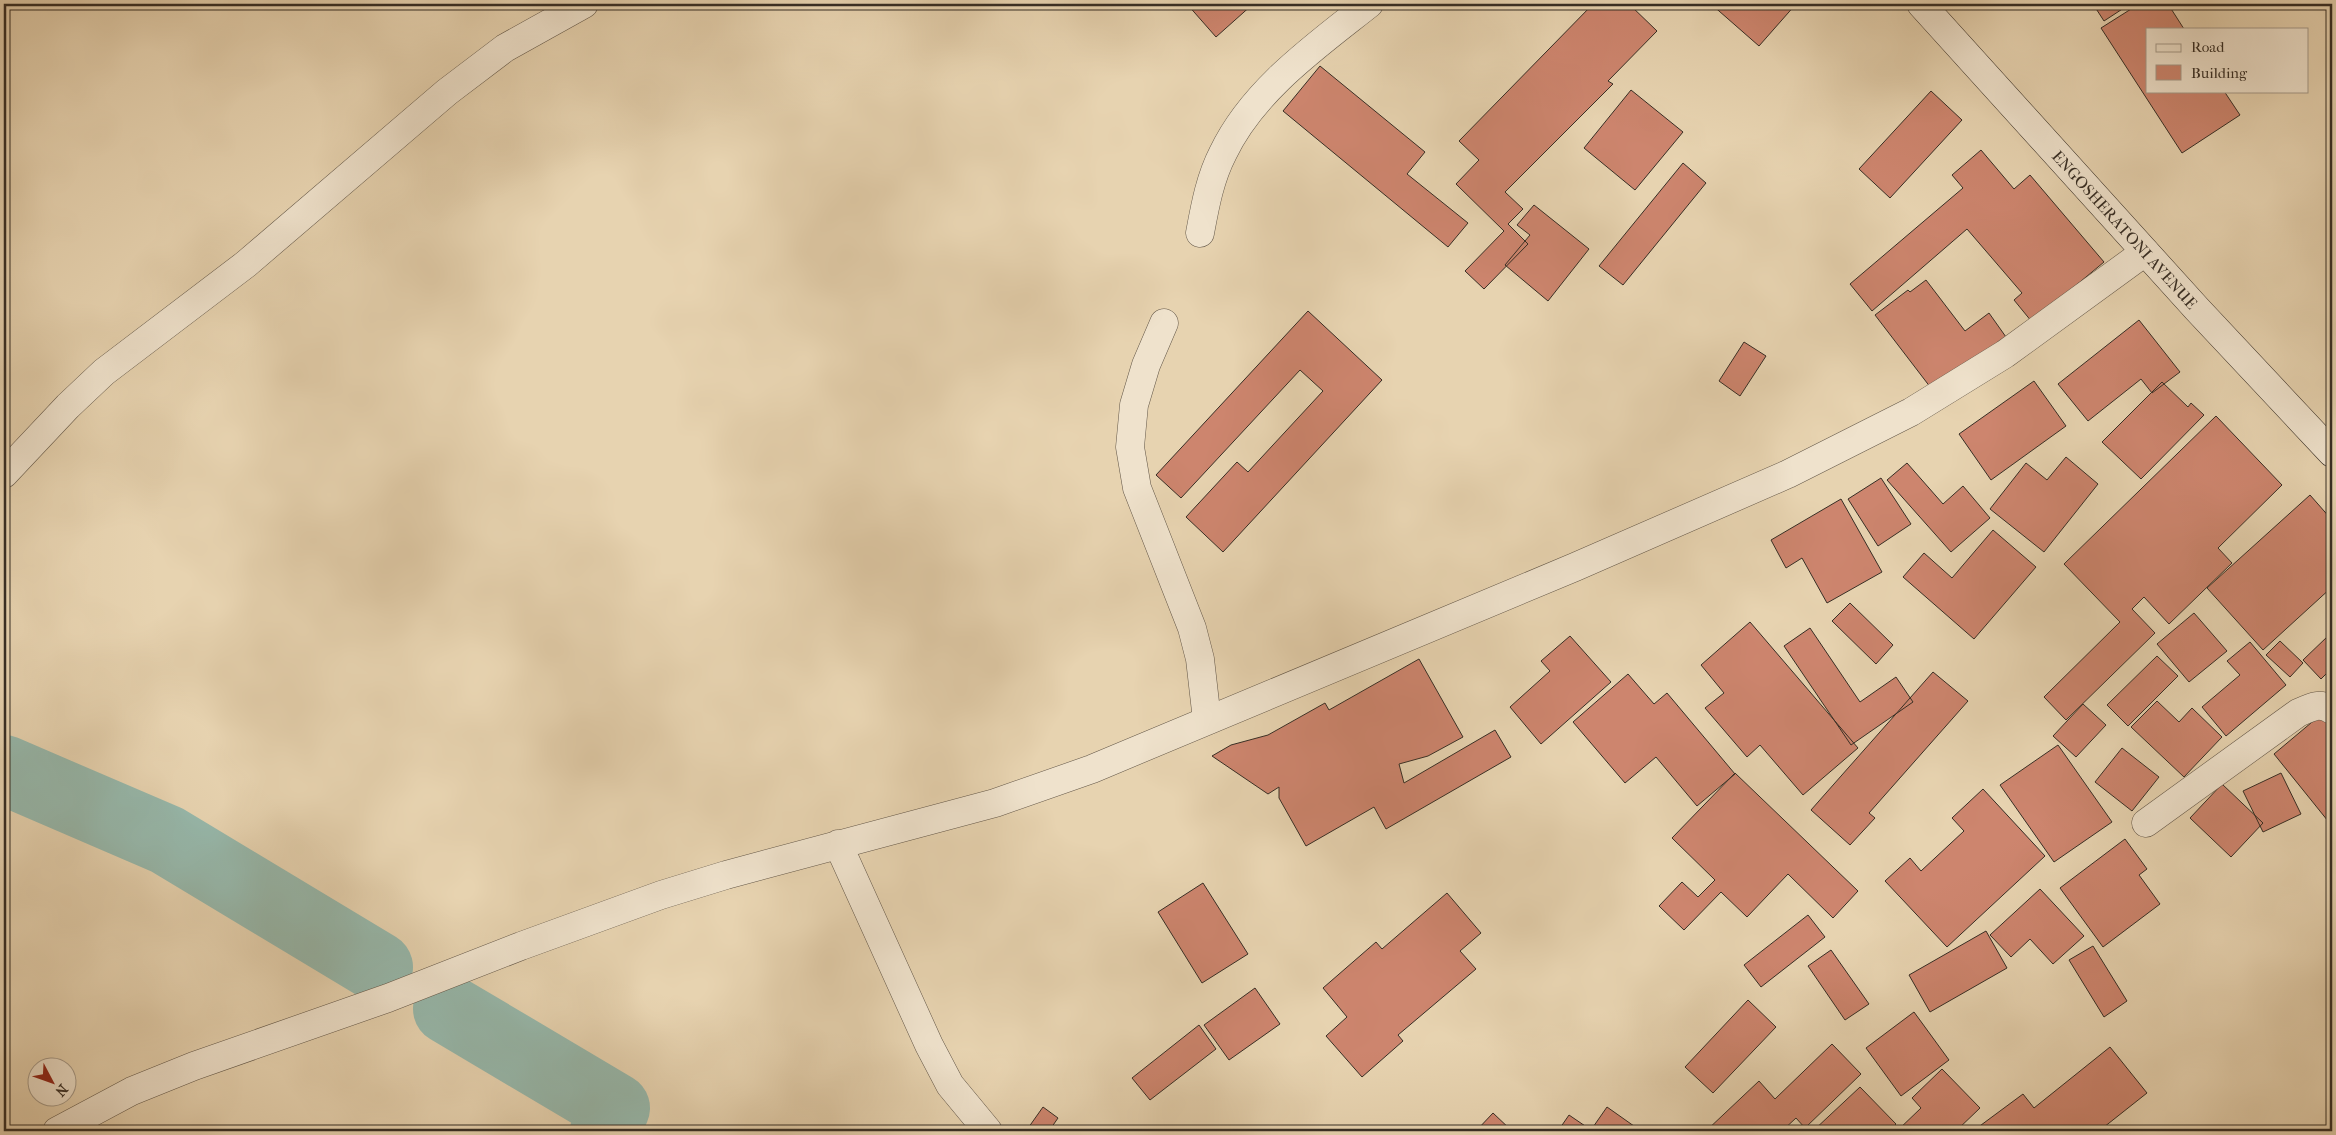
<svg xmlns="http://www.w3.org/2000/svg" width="2336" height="1135" viewBox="0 0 2336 1135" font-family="'IM FELL French Canon',serif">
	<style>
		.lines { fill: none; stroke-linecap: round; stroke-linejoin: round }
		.river { stroke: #97b8ab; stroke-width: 70 }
		.building { fill: #cd856e; stroke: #372e25 }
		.street-casing { stroke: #635748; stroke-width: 29 }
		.secondary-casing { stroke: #372e25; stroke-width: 29 }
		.street { stroke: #efe2cc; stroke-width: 28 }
		.secondary { stroke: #efe2cc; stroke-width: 28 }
		.labels { text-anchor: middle; stroke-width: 4; stroke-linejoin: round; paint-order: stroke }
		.street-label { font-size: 16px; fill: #372e25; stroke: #efe2cc }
	</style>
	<rect width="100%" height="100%" fill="#e7d3b0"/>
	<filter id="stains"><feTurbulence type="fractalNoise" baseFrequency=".004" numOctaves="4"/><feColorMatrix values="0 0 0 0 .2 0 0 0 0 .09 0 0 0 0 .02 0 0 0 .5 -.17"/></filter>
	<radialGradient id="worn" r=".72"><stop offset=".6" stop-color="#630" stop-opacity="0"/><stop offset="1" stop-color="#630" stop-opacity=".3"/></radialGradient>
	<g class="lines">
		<path class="river" d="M4,770l163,70 211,127
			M448,1009l167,99 -10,23"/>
	</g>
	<path class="building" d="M1187,4h66l-37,33z
		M1593,4h36l28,27 -49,50 5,3 -108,108 18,17 -15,15 20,20 -44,45 -19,-18 39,-40 -48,-47 23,-24 -20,-19z
		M1711,4h85l-37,42z
		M2093,4h37l-26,17z
		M2139,4h29l16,25h-37v62h77l16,24 -58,38 -81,-125z
		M1320,66l105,86 -18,22 61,49 -20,24 -165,-136z
		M1631,90l52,42 -48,58 -51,-42z
		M1931,91l31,29 -72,78 -31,-29z
		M1981,150l33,39 16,-14 74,87 -72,60 -18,-22 8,-7 -55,-64 -95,82 -22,-27 113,-96 -11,-13z
		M1683,163l23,20 -83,102 -24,-19z
		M1534,205l55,44 -41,52 -43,-36 25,-30 -13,-10z
		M1926,280l39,51 24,-18 17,24 -72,55 -59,-77 33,-25 2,2z
		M1308,311l74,69 -159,172 -37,-35 51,-55 11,10 75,-81 -23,-21 -119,128 -25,-23z
		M2139,320l41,52 -28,21 -11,-14 -53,42 -30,-37z
		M1744,342l22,14 -26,40 -21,-15z
		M2034,381l32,45 -75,54 -32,-46z
		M2162,382l26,25 3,-4 13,12 -63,64 -39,-37z
		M2216,416l66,69 -64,63 14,15 -63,61 -25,-27 -12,12 23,24 -89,87 -22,-23 76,-75 -56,-58z
		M2066,457l32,27 -54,68 -54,-43 36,-46 21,17z
		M1907,463l36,41 20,-18 27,32 -39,34 -64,-72z
		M1881,478l30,46 -33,22 -30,-47z
		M2310,495l22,25v67l-69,63 -56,-62z
		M1841,499l41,73 -55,31 -25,-45 -16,10 -15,-28z
		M1993,530l43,37 -62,72 -71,-62 21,-24 28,25z
		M1850,603l43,42 -17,19 -44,-43z
		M2194,613l33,38 -38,31 -32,-38z
		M1750,622l108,126 -55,47 -43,-50 -13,12 -42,-49 19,-15 -23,-28z
		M1810,628l50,74 36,-25 17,25 -62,43 -67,-99z
		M1570,636l41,46 -70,62 -31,-37 40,-36 -9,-10z
		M2328,636l4,4v28l-11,11 -18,-19z
		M2280,641l23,22 -13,14 -24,-22z
		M2250,642l36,43 -60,51 -24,-29 38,-32 -13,-14z
		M2157,656l21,20 -50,50 -21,-21z
		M1419,659l44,78 -35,19 -29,8 5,19 91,-53 16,27 -125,72 -12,-22 -68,39 -27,-48v-11l-11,7 -56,-38 19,-11 37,-10 57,-32 4,7z
		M1933,672l35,29 -99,112 6,5 -25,27 -39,-35z
		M1628,674l26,30 13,-11 68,81 -38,32 -41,-49 -31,26 -52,-61z
		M2157,701l22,21 13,-14 30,29 -38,40 -53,-50z
		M2083,704l23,21 -30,32 -23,-21z
		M2324,712l8,10v104l-58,-72z
		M2058,745l54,77 -58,40 -54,-77z
		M2122,748l37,29 -27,34 -37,-29z
		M1735,773l123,118 -25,27 -45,-44 -41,43 -26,-25 -37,38 -25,-24 23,-24 16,15 17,-17 -43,-42z
		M2281,773l20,41 -38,18 -20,-41z
		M2222,784l41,39 -32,34 -41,-39z
		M1983,789l62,67 -98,91 -62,-66 25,-23 11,13 43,-40 -12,-13z
		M2125,839l22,30 -8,6 21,29 -57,43 -43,-59z
		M1203,883l45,71 -46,29 -44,-71z
		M2040,889l44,47 -31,28 -23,-25 -19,18 -21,-22z
		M1447,893l34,40 -21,18 16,18 -78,66 5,6 -41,36 -36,-41 21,-19 -24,-29 53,-46 6,7z
		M1808,915l17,22 -64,50 -17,-22z
		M1986,931l21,37 -77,44 -21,-37z
		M2093,946l34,55 -23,16 -35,-57z
		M1831,950l38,54 -24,16 -37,-54z
		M1255,988l25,36 -51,36 -25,-35z
		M1748,1000l28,27 -63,66 -28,-26z
		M1914,1012l35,48 -48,36 -35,-48z
		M1199,1025l17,24 -66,51 -18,-22z
		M1832,1044l29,30 -56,54 -9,-10 -14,13h-76l53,-50 16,18z
		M2110,1047l37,46 -48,38h-126l50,-37 11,14z
		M1942,1069l38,39 -24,23h-59l24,-23 -9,-10z
		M1860,1087l36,37 -7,7h-76z
		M1043,1107l15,11 -9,13h-23z
		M1607,1107l34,24h-83l11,-16 22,15z
		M1493,1113l19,18h-36z"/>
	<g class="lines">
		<defs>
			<path id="street" d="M1200,233c5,-27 10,-55 23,-80 30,-63 93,-107 146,-149
				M1164,323l-18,42 -12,40 -4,42 7,41 55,140 8,31 7,61
				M4,474l64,-68 36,-34 142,-108 201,-172 58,-44 79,-44
				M2146,823l152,-110c13,-6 21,-11 34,-3
				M838,844l91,201 21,40 38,46
				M57,1131l75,-40 62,-25 194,-68 133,-52 140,-51 65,-20 269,-72 97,-34 483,-202 213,-93 123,-62 94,-58 140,-102"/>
			<g id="secondary">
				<path id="s1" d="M1921,4l276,305 135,144"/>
			</g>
		</defs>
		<use href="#street" class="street-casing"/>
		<use href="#secondary" class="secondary-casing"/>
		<use href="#street" class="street"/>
		<use href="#secondary" class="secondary"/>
	</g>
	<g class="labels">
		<g class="street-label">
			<text dy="6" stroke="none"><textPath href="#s1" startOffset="304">ENGOSHERATONI AVENUE</textPath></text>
		</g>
	</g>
	<rect width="2336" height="1135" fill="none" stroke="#e7d3b0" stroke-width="20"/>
	<rect x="5" y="5" width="2326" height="1125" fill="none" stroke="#372e25" stroke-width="2.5"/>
	<rect x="10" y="10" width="2316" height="1115" fill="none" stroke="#372e25"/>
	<rect x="2146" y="28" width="162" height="65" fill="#efe2cc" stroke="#a59a89"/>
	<rect x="2156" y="44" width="25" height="8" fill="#efe2cc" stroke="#a59a89"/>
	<text x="2191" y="52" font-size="15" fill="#372e25">Road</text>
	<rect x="2156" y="65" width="25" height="15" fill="#cd856e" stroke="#a59a89"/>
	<text x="2191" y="78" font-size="15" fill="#372e25">Building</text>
	<g transform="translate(52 1082) rotate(131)"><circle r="24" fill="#efe2cc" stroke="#a59a89"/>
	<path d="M0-4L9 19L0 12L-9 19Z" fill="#8f2418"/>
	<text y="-8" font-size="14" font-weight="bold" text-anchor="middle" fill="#372e25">N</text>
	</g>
	<rect width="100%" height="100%" filter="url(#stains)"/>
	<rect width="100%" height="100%" fill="url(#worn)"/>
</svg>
